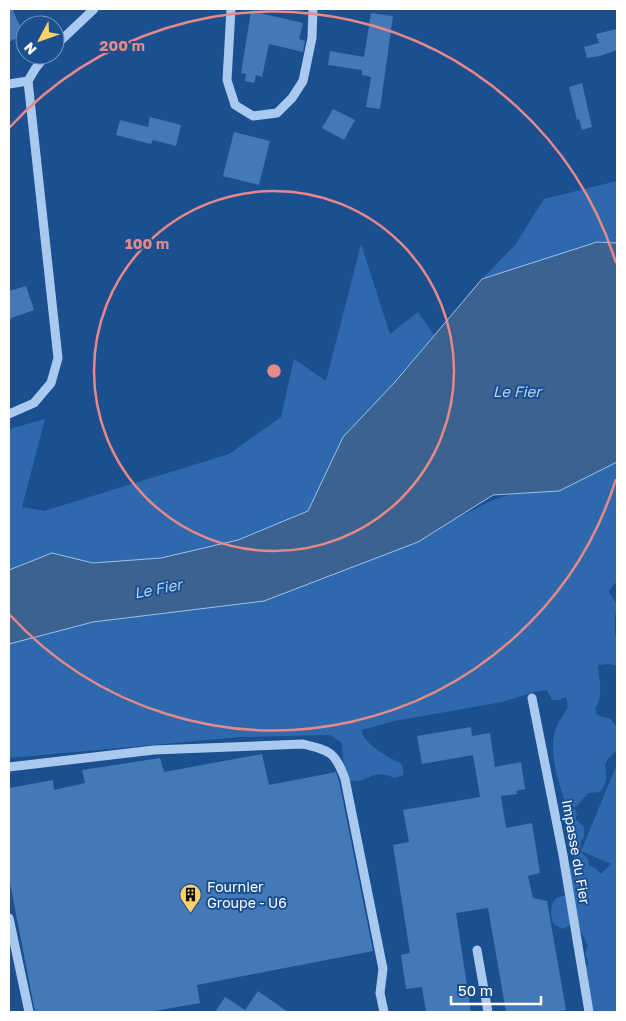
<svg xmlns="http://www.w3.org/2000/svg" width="626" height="1021" viewBox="0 0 626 1021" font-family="'Golos Text',sans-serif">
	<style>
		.green { fill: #2e69ad }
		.water { fill: #3c6290; stroke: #9cc4f0 }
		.building { fill: #4478b7 }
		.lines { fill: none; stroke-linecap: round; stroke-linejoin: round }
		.minor { stroke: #a9c9ee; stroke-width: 9 }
		.ring { fill: none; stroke: #e88989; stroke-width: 2.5 }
		.labels { text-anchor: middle; stroke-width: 4; stroke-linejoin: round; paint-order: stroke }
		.street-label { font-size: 14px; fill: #fff; stroke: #1b4f8f }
		.poi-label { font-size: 14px; fill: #fff; stroke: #1b4f8f; text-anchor: start }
		.water-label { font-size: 15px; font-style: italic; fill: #b5d3f5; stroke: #1b4f8f }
		.centre { fill: #e88989; stroke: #1b4f8f; stroke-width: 2.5 }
		.ring-label { font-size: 15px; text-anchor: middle; font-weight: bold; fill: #e88989; stroke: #1b4f8f; stroke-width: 4; stroke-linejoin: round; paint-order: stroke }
	</style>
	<rect width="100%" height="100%" fill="#1b4f8f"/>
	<path class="green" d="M617,181v62l-20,-1 -115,37 33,-34 29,-46z
		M361,244l29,90 28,-22 16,23 -39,47 -52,55 -35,74 -70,29 -77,18 -68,5 -41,-10 -43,17v-141l36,-10 -23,88 22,4 185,-57 52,-37 13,-58 32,22z
		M617,458v124l-4,3 -4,7 8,13 -2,13v16l2,5v27l-8,-2 -11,1c1,15 6,31 -3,44l2,6 14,4 6,9v22l-9,9 -3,6c2,11 3,19 -6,27l-11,1 -12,14 -9,-2c-9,-20 -18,-52 -12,-74 2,-8 9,-16 13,-24l-2,-10 -7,3h-7l-5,-10 -13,2 -32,10 -108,19 -32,9c0,14 28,28 40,34l2,11 -10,3c-22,-11 -25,6 -45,3l-6,-22 -1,-16 -12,-8 -90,2 -231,21v-118l444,-120 40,-20z
		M617,764v248h-23l-2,-3 -8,-38 4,-8 -3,-10 3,-7 -10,-20 -6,-2 -9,5c-4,-2 -8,-3 -10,-7 -3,-6 -3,-20 4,-24 4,-2 9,-2 15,-6l-2,-25 4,-8 -1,-10 -7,-12v-27l9,-1 2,6 -2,4 9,8v10l-3,4 -1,10 8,8 1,6 8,4 4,5 10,-10 -30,-13z"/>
	<path class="water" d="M597,242l20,1v219l-58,29 -66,4 -75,47 -154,59 -171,21 -84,22v-74l43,-17 41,10 68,-5 77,-18 70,-29 35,-74 52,-55 87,-103z"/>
	<path class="building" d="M9,9h3l12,25 -15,8z
		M251,11l52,12 -4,16 6,2 -2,11 -34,-8 -7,33 -6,-2 -2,8 -9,-2 1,-7 -5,-1z
		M371,13l22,3 -13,93 -14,-2 5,-30 -9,-2v-5l-34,-5 2,-14 34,6z
		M617,29v21l-17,6 -13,2 -3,-11 15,-4 -3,-9z
		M582,83l10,44 -10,3 -3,-11 -2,1 -8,-33z
		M333,109l22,11 -11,20 -22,-12z
		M150,117l31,8 -5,21 -23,-6 -2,4 -35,-9 4,-15 28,7z
		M234,132l36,9 -11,44 -36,-9z
		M26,286l8,24 -25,9v-28z
		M471,727l1,9 18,-3 5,34 26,-5 4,27 -9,2 1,3 -16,2 5,32 26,-5 8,50 -12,3 5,22 14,3 19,109 -11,2h-49l-18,-104 -32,5 15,99h-45l-4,-25 -16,2 -5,-34 9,-2 -17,-108 16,-3 -6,-32 77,-13 -7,-42 -51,9 -5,-28z
		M262,754l7,31 67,-13 3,9 34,170 -176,34 3,18 -51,9h-114l-26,-134v-90l44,-8 1,10 31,-7 -3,-13 78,-12 4,14z
		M258,991l30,21h-73l10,-15 20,13z"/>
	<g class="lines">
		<path class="minor" d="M231,9l-4,71 8,25 18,11 24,-3 15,-15 11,-17 9,-43 1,-29
			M55,46l39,-37
			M9,84l19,-3
			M9,414l25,-11 17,-20 7,-25 -30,-277 7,-12 11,-14
			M532,698l31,157 26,157
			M9,767l145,-17 149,-6c28,7 32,8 42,35l38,190 -3,24 4,19
			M9,918l20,94
			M477,950l11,62"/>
	</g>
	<g class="ring">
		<circle cx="274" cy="371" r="180"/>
		<path d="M616 479A359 359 0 0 1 9 614M9 128A359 359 0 0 1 616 263"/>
	</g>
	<defs>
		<symbol id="building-pin" viewBox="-11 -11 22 30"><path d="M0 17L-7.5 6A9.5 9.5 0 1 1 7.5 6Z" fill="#ffd166" stroke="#1b4f8f"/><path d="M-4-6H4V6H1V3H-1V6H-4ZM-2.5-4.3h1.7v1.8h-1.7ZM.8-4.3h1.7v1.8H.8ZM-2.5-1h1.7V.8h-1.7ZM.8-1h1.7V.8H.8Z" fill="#111"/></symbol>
	</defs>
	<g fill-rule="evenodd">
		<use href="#building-pin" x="178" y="882" width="25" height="34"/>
	</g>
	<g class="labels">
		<g class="street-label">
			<text transform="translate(576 852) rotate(80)" y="5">Impasse du Fier</text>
		</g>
		<g class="poi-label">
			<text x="207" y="892">Fournier<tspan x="207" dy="16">Groupe - U6</tspan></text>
		</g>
		<g class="water-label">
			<text x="517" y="397">Le Fier</text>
			<text transform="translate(158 589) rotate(-11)" y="5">Le Fier</text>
		</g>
	</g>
	<circle cx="274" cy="371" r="8" class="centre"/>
	<g class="ring-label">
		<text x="122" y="51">200 m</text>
		<text x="147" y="249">100 m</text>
	</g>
	<rect width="626" height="1021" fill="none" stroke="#ffffff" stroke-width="20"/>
	<g transform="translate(40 40) rotate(229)"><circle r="24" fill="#1b4f8f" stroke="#7695bc"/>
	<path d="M0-4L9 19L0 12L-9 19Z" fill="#ffd166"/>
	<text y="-8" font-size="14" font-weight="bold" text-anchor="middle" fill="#ffffff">N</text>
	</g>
	<path d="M451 996v8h90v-8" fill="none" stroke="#ffffff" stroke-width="2.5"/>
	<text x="458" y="996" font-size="15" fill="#ffffff" stroke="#1b4f8f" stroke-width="4" paint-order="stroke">50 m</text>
</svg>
